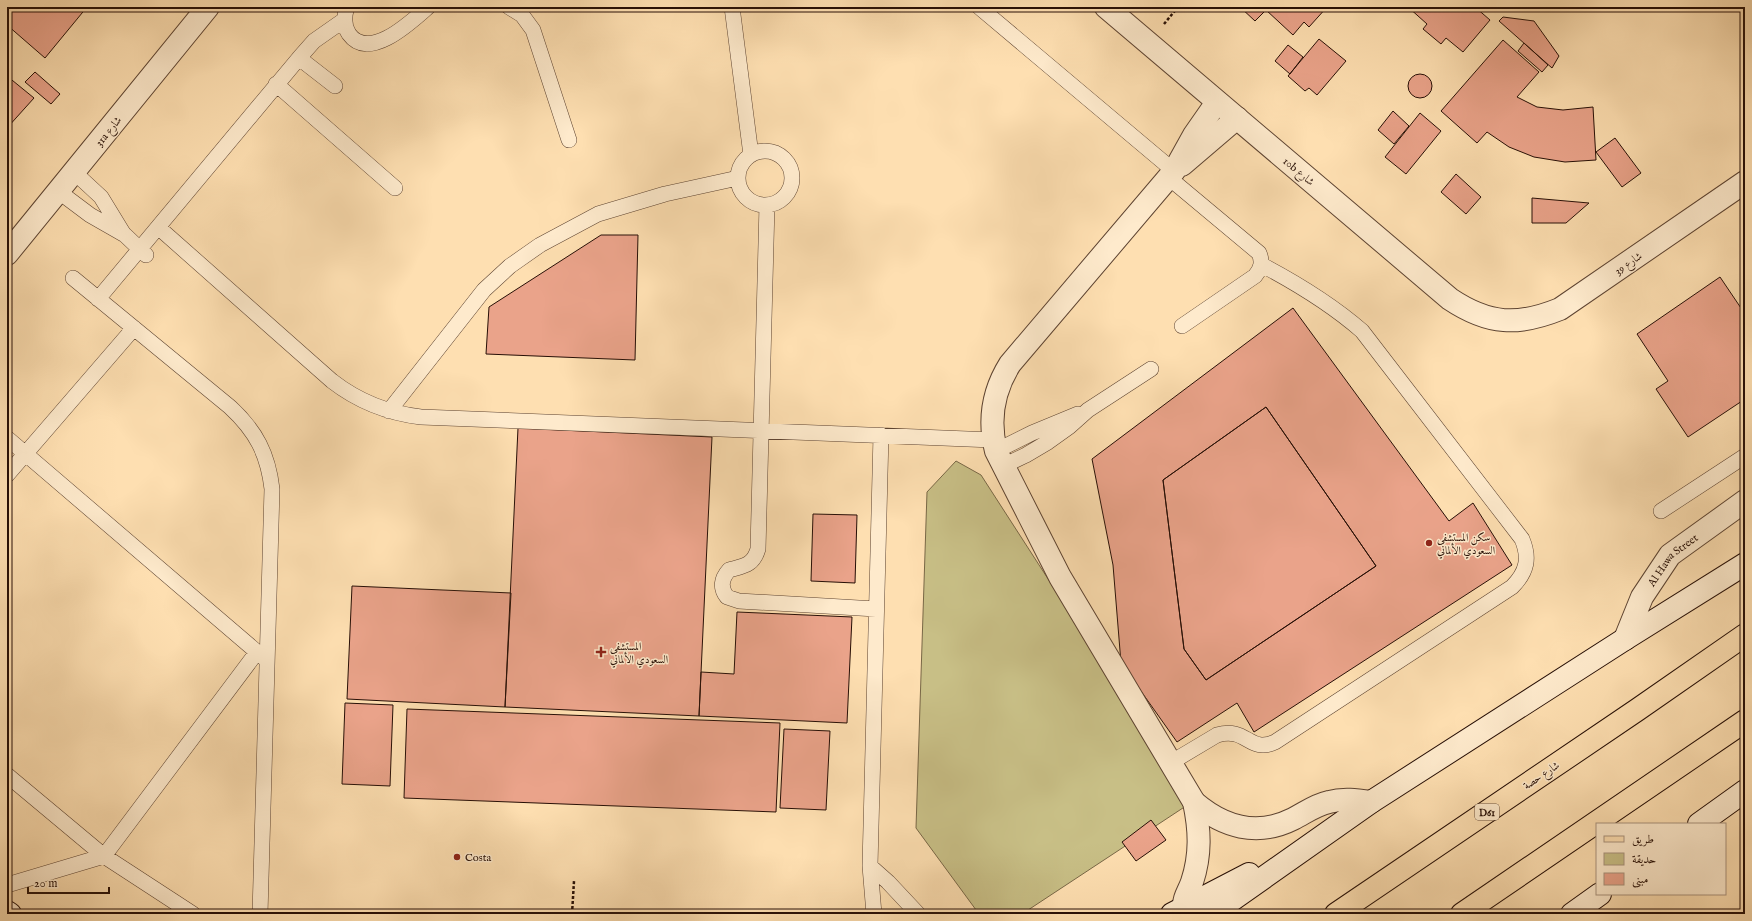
<svg xmlns="http://www.w3.org/2000/svg" width="1752" height="921" viewBox="0 0 1752 921" font-family="'IM FELL English',Amiri,serif">
	<style>
		.green { fill: #c8bf86; stroke: #786746 }
		.building { fill: #eaa38a; stroke: #270f06; fill-rule: evenodd }
		.lines { fill: none; stroke-linecap: round; stroke-linejoin: round }
		.lane-casing { stroke: #5d4331; stroke-width: 16 }
		.street-casing { stroke: #5d4331; stroke-width: 24 }
		.secondary-casing { stroke: #270f06; stroke-width: 24 }
		.primary-casing { stroke: #270f06; stroke-width: 24 }
		.path { stroke: #270f06; stroke-width: 2.5; stroke-dasharray: 3 2; stroke-linecap: butt }
		.lane { stroke: #feeacc; stroke-width: 15 }
		.street { stroke: #feeacc; stroke-width: 22 }
		.secondary { stroke: #feeacc; stroke-width: 22 }
		.primary { stroke: #fedfb1; stroke-width: 22 }
		.poi-dot { fill: #8f2418; stroke: #feeacc; stroke-width: 1.5 }
		.labels { text-anchor: middle; stroke-width: 3; stroke-linejoin: round; paint-order: stroke }
		.shield { fill: #feeacc; stroke: #685141; stroke-width: 1 }
		.shield-label { font-size: 10px; font-weight: bold; fill: #270f06 }
		.street-label { font-size: 11px; fill: #270f06; stroke: #feeacc }
		.poi-label { font-size: 11px; fill: #270f06; stroke: #feeacc; text-anchor: start }
	</style>
	<rect width="100%" height="100%" fill="#fedfb1"/>
	<filter id="stains"><feTurbulence type="fractalNoise" baseFrequency=".005" numOctaves="4"/><feColorMatrix values="0 0 0 0 .2 0 0 0 0 .09 0 0 0 0 .02 0 0 0 .5 -.17"/></filter>
	<radialGradient id="worn" r=".72"><stop offset=".6" stop-color="#630" stop-opacity="0"/><stop offset="1" stop-color="#630" stop-opacity=".3"/></radialGradient>
	<path class="green" d="M956,461l25,14 211,327 -170,112h-43l-63,-86 11,-336z"/>
	<path class="building" d="M7,7h80l-42,51 -38,-33z
		M1240,7h87l-18,20 -5,-5 -11,13 -27,-25 -11,11z
		M1408,7h67l15,13 -27,32 -17,-14 -5,6 -18,-15 4,-5z
		M1503,17l31,4 25,35 -7,12 -53,-47z
		M1319,39l27,22 -29,34 -8,-7 -4,3 -17,-15z
		M1503,40l36,32 -22,25 20,10 26,3 30,-3 3,53 -31,2 -31,-5 -25,-10 -22,-15 -10,11 -36,-32z
		M1524,43l24,22 -6,7 -24,-21z
		M1288,45l15,12 -13,17 -15,-13z
		M35,72l25,22 -9,10 -26,-22z
		M1408 86a12 12 0 1 1 24 0a12 12 0 1 1-24 0Z
		M7,76l27,22 -27,30z
		M1393,111l16,15 -15,18 -16,-14z
		M1420,113l21,18 -35,43 -21,-17z
		M1615,138l26,35 -19,14 -26,-35z
		M1456,174l25,23 -15,17 -25,-22z
		M1532,198l57,5 -23,20h-34z
		M601,235h37l-3,125 -149,-6 3,-47z
		M1720,277l25,37v85l-57,38 -32,-48 12,-8 -31,-47z
		M1293,308l156,213 24,-18 39,62 -258,167 -17,-29 -60,39 -56,-79 -8,-98 -21,-106zM1266,407l110,159 -170,114 -22,-31 -21,-169z
		M1266,407l110,159 -170,114 -22,-31 -21,-169z
		M518,428l194,9 -13,279 -194,-9z
		M813,514l44,1 -2,68 -44,-2z
		M352,586l159,7 -6,114 -158,-8z
		M737,612l115,5 -5,106 -148,-7 2,-44 33,2z
		M345,703l48,2 -3,81 -48,-2z
		M407,709l373,14 -4,89 -372,-14z
		M784,729l46,2 -4,79 -46,-2z
		M1151,820l15,20 -30,21 -14,-19z"/>
	<g class="lines">
		<defs>
			<path id="lane" d="M347,7c-3,9 -4,18 2,27 20,28 62,-12 79,-27
				M509,7l13,8 11,15 36,110
				M732,7l19,148
				M979,7l195,164
				M299,58l36,28
				M276,84l119,104
				M738 178a27 27 0 1 1 54 0a27 27 0 1 1-54 0Z
				M74,172l27,25 22,36
				M1168,177l91,76c4,9 2,16 -4,23l-73,50
				M58,191l32,24 35,20 21,20
				M767,205l-9,344c-5,17 -15,17 -29,21 -8,9 -9,18 -2,27l12,4 137,8
				M158,227l174,154c27,21 55,32 89,36l572,23
				M73,278l157,129c26,24 38,47 42,82l-12,425
				M98,299l201,-241 15,-17 30,-21
				M389,411l95,-121 26,-24 30,-21 58,-31 67,-20 73,-16
				M7,438l257,220
				M996,451l36,-18 46,-19
				M1003,466l23,-11 22,-13 21,-15 19,-17 63,-41
				M7,475l127,-147
				M1661,511l84,-55
				M1170,763l47,-28c30,-9 32,19 58,7l237,-155c15,-15 18,-29 10,-48l-160,-208c-31,-27 -64,-47 -100,-66
				M7,775l97,81 89,58
				M870,866l18,16 30,32
				M7,885l97,-29 153,-204
				M874,914l-4,-48 11,-431"/>
			<g id="street">
				<path d="M1106,7l344,292c39,26 68,27 110,10l185,-127"/>
				<path d="M1182,165l55,-47"/>
				<path d="M7,254l201,-247"/>
				<path id="s1" d="M1625,639l17,-42 28,-42 75,-54"/>
				<path d="M1194,802c29,25 63,35 99,17 12,-6 22,-14 36,-17 14,-4 28,-2 42,0"/>
				<path d="M1184,908c-1,-10 5,-17 8,-26 9,-27 8,-52 2,-80l-134,-225 -64,-126c-8,-32 -3,-60 14,-87l164,-193 20,-36 23,-33"/>
			</g>
			<path id="secondary" d="M1699,824l46,-33
				M7,912l3,2
				M1172,914l77,-40
				M1212,914l159,-112 254,-163 120,-75
				M1572,914l28,-20"/>
			<path id="primary" d="M1336,914l301,-204 108,-75
				M1462,914l283,-193"/>
		</defs>
		<use href="#lane" class="lane-casing"/>
		<use href="#street" class="street-casing"/>
		<use href="#secondary" class="secondary-casing"/>
		<use href="#primary" class="primary-casing"/>
		<path class="path" d="M1164,24l14,-17
			M572,914l2,-33"/>
		<use href="#lane" class="lane"/>
		<use href="#street" class="street"/>
		<use href="#secondary" class="secondary"/>
		<use href="#primary" class="primary"/>
	</g>
	<g class="poi-dot">
		<circle cx="1429" cy="543" r="4"/>
		<path d="M599 646h4v4h4v4h-4v4h-4v-4h-4v-4h4z"/>
		<circle cx="457" cy="857" r="4"/>
	</g>
	<g class="labels">
		<rect class="shield" x="1475" y="804" width="24" height="16" rx="3"/>
		<g class="shield-label">
			<text x="1487" y="816">D61</text>
		</g>
		<g class="street-label">
			<text transform="translate(108 131) rotate(-51)" y="4">31a شارع</text>
			<text transform="translate(1299 171) rotate(40)" y="4">10b شارع</text>
			<text transform="translate(1628 263) rotate(-35)" y="4">شارع 39</text>
			<text dy="4" stroke="none"><textPath href="#s1" startOffset="94">Al Hawa Street</textPath></text>
			<text transform="translate(1541 775) rotate(-34)" y="4">شارع حصة</text>
		</g>
		<g class="poi-label">
			<text x="1437" y="541">سكن المستشفى<tspan x="1437" dy="13">السعودي الألماني</tspan></text>
			<text x="610" y="650">المستشفى<tspan x="610" dy="13">السعودي الألماني</tspan></text>
			<text x="465" y="861">Costa</text>
		</g>
	</g>
	<rect width="1752" height="921" fill="none" stroke="#fedfb1" stroke-width="24"/>
	<rect x="8" y="8" width="1736" height="905" fill="none" stroke="#270f06" stroke-width="2"/>
	<rect x="12" y="12" width="1728" height="897" fill="none" stroke="#270f06"/>
	<rect x="1596" y="823" width="130" height="72" fill="#feeacc" stroke="#a8927d"/>
	<rect x="1604" y="836" width="20" height="6" fill="#fedfb1" stroke="#a8927d"/>
	<text x="1632" y="843" font-size="12" fill="#270f06">طريق</text>
	<rect x="1604" y="853" width="20" height="12" fill="#c8bf86" stroke="#a8927d"/>
	<text x="1632" y="863" font-size="12" fill="#270f06">حديقة</text>
	<rect x="1604" y="873" width="20" height="12" fill="#eaa38a" stroke="#a8927d"/>
	<text x="1632" y="883" font-size="12" fill="#270f06">مبنى</text>
	<path d="M28 887v6h81v-6" fill="none" stroke="#270f06" stroke-width="2"/>
	<text x="34" y="887" font-size="12" fill="#270f06" stroke="#feeacc" stroke-width="3" paint-order="stroke">20 m</text>
	<rect width="100%" height="100%" filter="url(#stains)"/>
	<rect width="100%" height="100%" fill="url(#worn)"/>
</svg>
